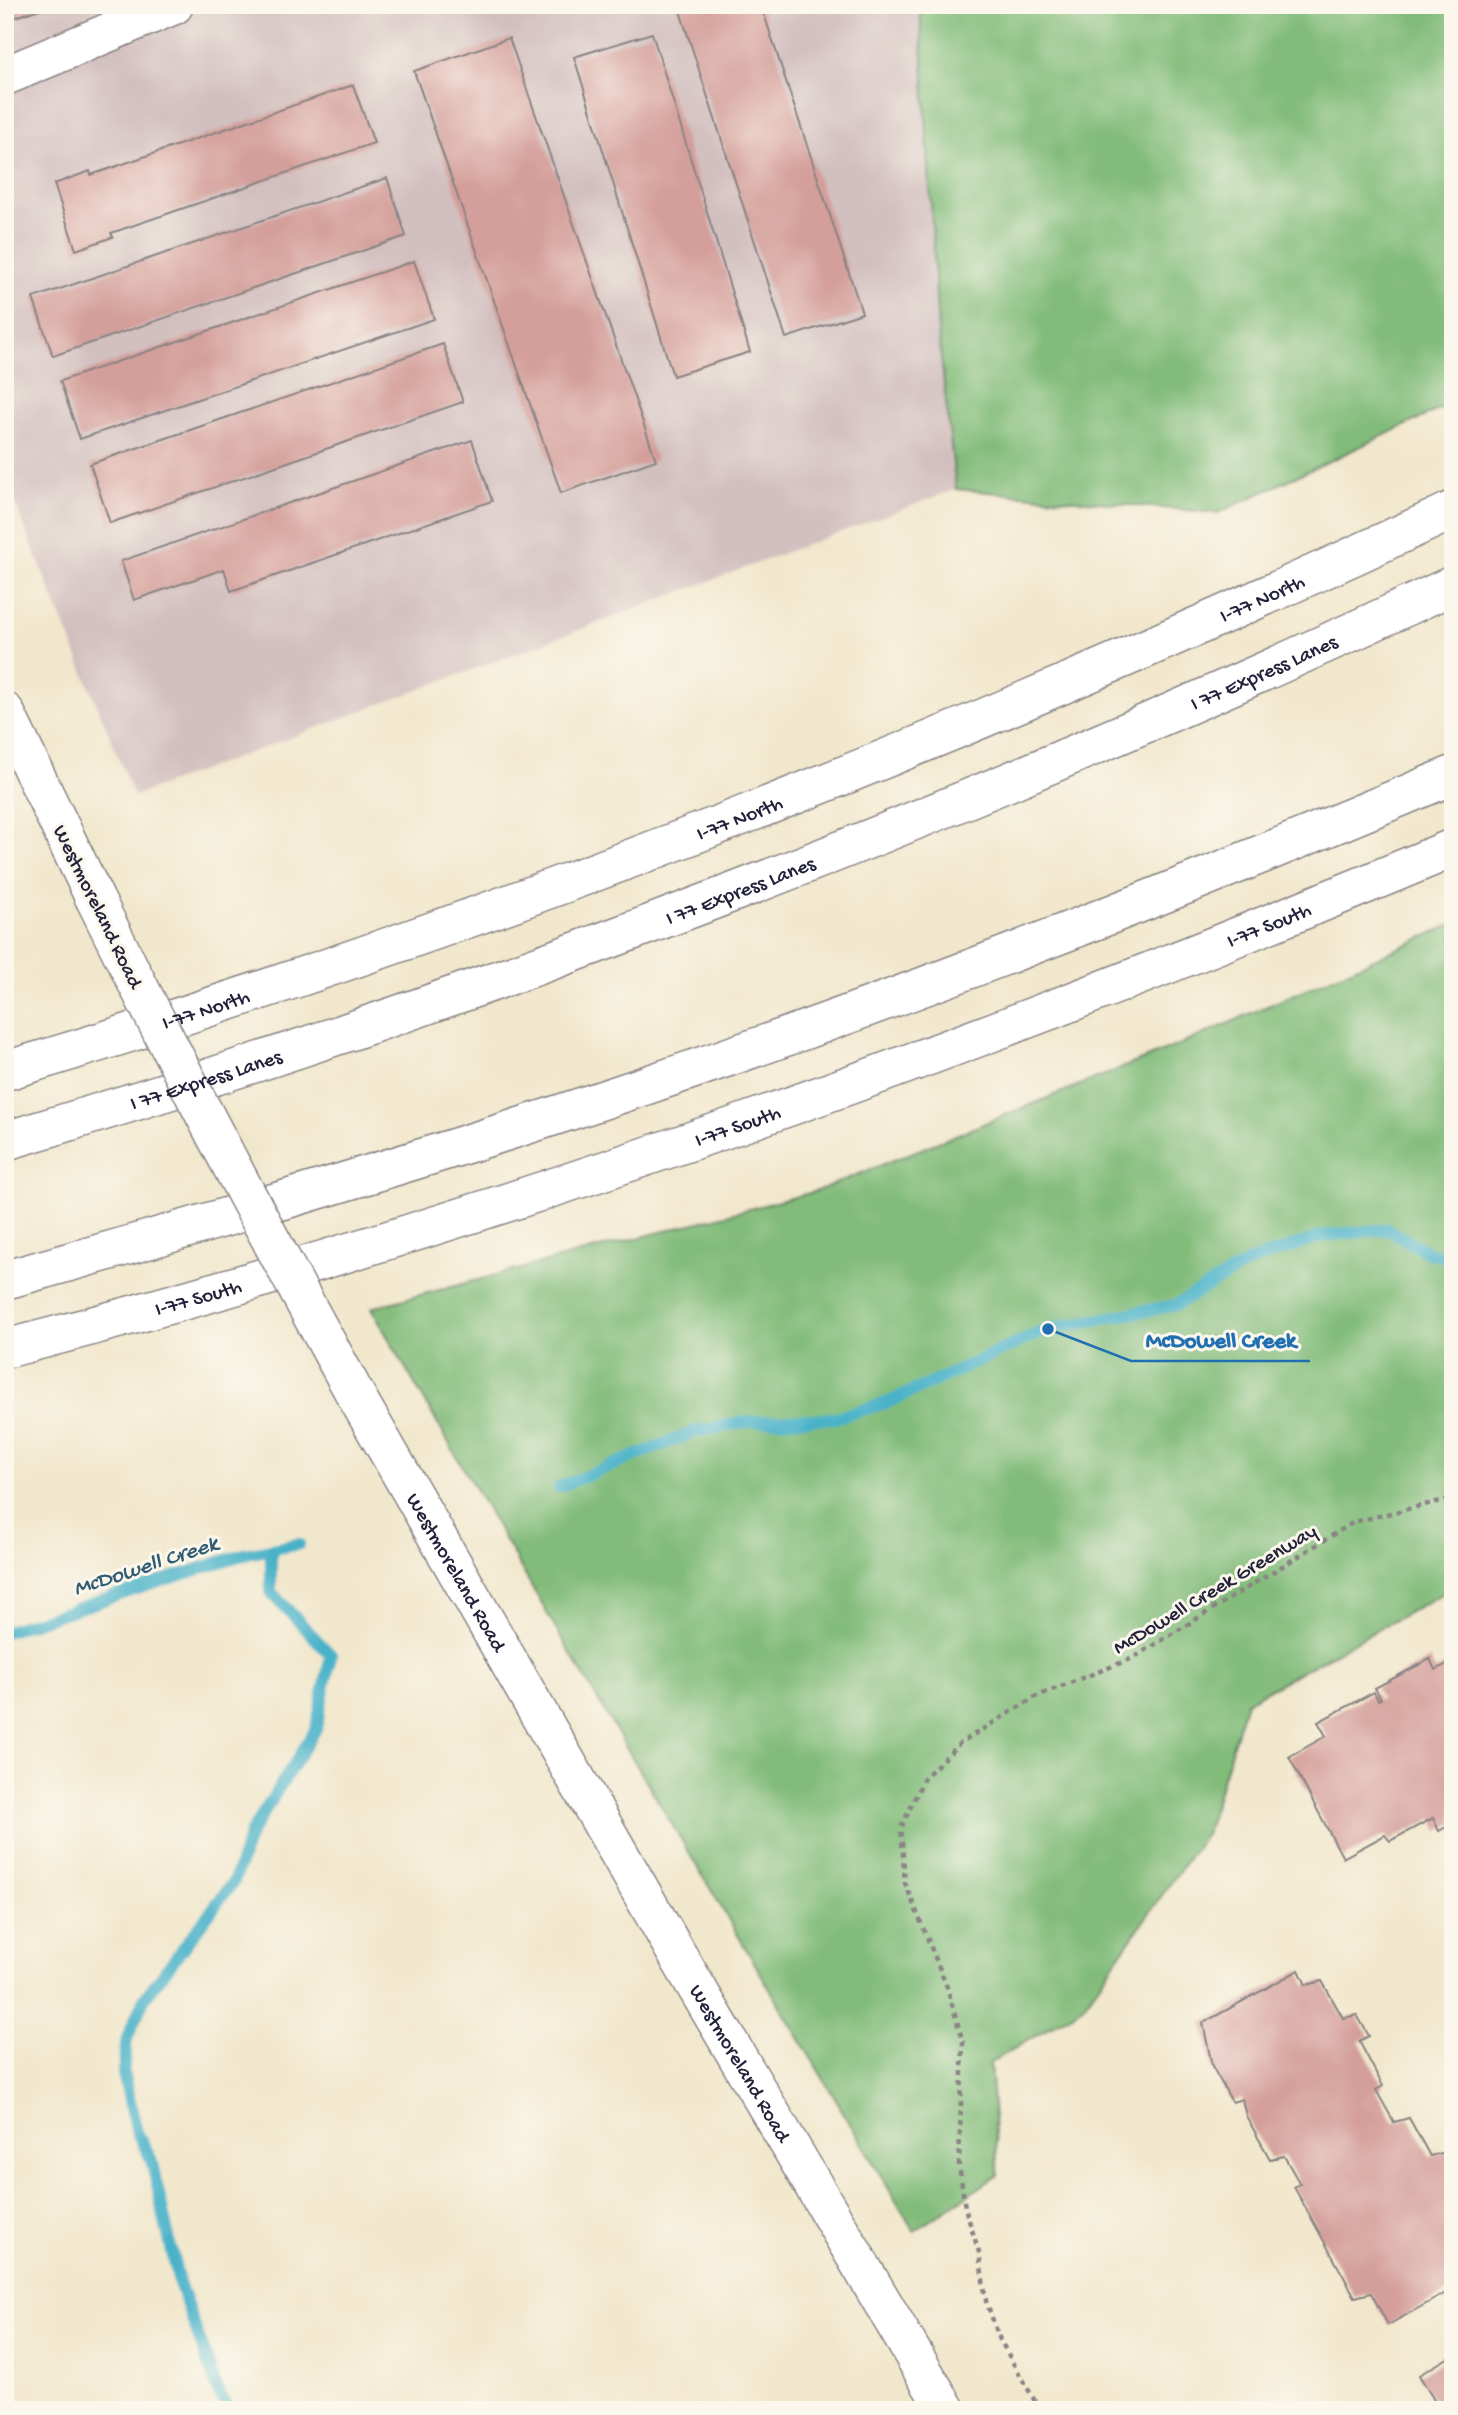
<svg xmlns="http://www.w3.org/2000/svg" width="1458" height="2415" viewBox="0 0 1458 2415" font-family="'Gochi Hand',sans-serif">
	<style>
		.industrial { fill: #d2bfbf }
		.forest { fill: #82bc7a; stroke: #526f5a; stroke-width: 2 }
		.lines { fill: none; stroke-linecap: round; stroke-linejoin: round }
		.stream { stroke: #4ab2c9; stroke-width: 12 }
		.building { fill: #d49e9a }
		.minor-casing { stroke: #8a8484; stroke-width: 41 }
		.highway-casing { stroke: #8a8484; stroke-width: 41 }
		.path { stroke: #8a8484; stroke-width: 4.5; stroke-dasharray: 5 5; stroke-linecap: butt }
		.minor { stroke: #fff; stroke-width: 38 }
		.highway { stroke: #fff; stroke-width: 38 }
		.minor-bridge-casing { stroke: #8a8484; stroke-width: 41; stroke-linecap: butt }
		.minor-bridge { stroke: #fff; stroke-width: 38 }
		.labels { text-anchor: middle; stroke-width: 6; stroke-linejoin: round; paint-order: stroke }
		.street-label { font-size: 21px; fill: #22223b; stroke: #fbf7ec }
		.water-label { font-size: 23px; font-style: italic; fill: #325c74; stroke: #fbf7ec }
		.leader { fill: none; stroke: #1f6fb2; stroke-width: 2.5 }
		.callout-dot { fill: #1f6fb2; stroke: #fbf7ec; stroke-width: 2.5 }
		.callout-label { font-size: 23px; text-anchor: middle; font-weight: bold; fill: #1f6fb2; stroke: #fbf7ec; stroke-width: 6; stroke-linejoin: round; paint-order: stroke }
	</style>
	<rect width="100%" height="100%" fill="#fbf7ec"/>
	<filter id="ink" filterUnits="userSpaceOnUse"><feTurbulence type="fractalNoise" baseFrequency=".0143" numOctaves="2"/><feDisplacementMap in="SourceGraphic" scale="14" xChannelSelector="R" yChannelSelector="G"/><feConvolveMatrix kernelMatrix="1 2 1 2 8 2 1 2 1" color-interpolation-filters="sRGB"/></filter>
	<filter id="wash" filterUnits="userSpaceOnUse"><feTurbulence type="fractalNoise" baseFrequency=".00686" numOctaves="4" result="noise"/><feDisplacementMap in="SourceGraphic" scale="28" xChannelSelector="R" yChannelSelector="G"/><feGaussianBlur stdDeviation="1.57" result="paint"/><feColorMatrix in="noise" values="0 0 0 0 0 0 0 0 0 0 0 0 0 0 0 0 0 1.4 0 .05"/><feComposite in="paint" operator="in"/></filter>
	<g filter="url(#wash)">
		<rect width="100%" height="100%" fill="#f1e7cc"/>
		<path class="industrial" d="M5,5h915l18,326 18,158 -822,307 -129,-317z"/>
		<path class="forest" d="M920,5h533v398l-235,110 -262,-24 -18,-158z
			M1453,924v664l-207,114 -40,131 -124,175 -92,55 8,112 -84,56 -344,-578 -199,-345 446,-117 369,-149z"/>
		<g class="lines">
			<path class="stream" d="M559,1487l135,-55 51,-10 90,-4 54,-16 159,-73 128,-24 73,-43 73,-26 66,-7 42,25 23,3
				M5,1632l240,-78 54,-10
				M231,2410l-11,-13 -41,-114 -28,-124 -14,-27 -14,-59 4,-35 17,-39 90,-118 16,-47 66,-105 15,-74 -60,-63v-43"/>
		</g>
		<g id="blocks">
			<path class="building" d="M5,5h42v1l-42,15z
				M678,5h83l101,308 -76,25z
				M652,33l98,319 -77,24 -99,-319z
				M509,38l147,422 -95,33 -147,-422z
				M353,85l21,58 -263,90 2,4 -37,13 -22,-66 36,-13 1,4z
				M387,178l19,58 -353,120 -20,-58z
				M414,261l20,58 -354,120 -20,-58z
				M443,344l20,58 -353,121 -20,-59z
				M472,440l20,61 -261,90 -7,-22 -90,31 -13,-39z
				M1430,1659l5,11 18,-9v162l-14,8 -6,-13 -43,23 -5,-6 -42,23 -54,-101 37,-21 -8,-14 56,-30 4,8 3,-1 -6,-11z
				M1299,1970l7,15 16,-4 21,37 14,-3 12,21 -10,5 24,45 -7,4 18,32 15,-4 21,38 16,-4 7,13v13l-5,3 5,9v99l-65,36 -17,-32 -16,4 -61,-110 6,-3 -16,-28 -14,3 -24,-43 -4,-17 -10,3 -20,-36 -9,-43z
				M1453,2355v55h-13l-21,-35z"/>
		</g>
	</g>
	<g filter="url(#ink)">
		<use href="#blocks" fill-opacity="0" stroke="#8a8484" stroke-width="2"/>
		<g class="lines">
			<defs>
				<g id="minor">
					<path d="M5,76l169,-71"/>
					<path d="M5,712l89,185"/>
					<path id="s1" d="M355,1394l323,562 268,454"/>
				</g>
				<g id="highway">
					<path id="s2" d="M5,1071c496,-148 979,-342 1448,-561"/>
					<path id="s3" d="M5,1141c496,-147 980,-337 1448,-556"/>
					<path d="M5,1280c216,-60 430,-123 642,-195 273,-92 540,-198 806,-310"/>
					<path id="s4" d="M5,1349c495,-128 977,-303 1448,-501"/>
				</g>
			</defs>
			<use href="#minor" class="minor-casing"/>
			<use href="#highway" class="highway-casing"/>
			<path class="path" d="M5,2393l16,17
				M1040,2410l-40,-70 -14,-39 -7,-49 -14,-44 -6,-44 4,-122 -16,-55 -42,-104 -4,-55 23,-50 36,-35 77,-47 96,-38 221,-136 99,-24"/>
			<use href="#minor" class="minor"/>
			<use href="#highway" class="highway"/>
			<defs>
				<path id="minor-bridge" d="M94,897c83,168 170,333 261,497"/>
			</defs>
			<use href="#minor-bridge" class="minor-bridge-casing"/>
			<use href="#minor-bridge" class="minor-bridge"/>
		</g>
	</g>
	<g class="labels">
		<g class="street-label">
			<text dy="7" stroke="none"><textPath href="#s2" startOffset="1344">I-77 North</textPath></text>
			<text dy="7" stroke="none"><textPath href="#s3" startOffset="1344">I 77 Express Lanes</textPath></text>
			<text dy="7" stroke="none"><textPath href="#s2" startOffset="777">I-77 North</textPath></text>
			<text dy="7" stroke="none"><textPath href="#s3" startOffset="777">I 77 Express Lanes</textPath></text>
			<text transform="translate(99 906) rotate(64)" y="7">Westmoreland Road</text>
			<text dy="7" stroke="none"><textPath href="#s4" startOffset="1334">I-77 South</textPath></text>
			<text dy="7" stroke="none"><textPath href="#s2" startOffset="210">I-77 North</textPath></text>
			<text dy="7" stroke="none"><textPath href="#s3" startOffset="210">I 77 Express Lanes</textPath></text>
			<text dy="7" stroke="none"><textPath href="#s4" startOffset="766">I-77 South</textPath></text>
			<text dy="7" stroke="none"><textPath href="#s4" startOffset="200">I-77 South</textPath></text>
			<text dy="7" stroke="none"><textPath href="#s1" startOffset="205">Westmoreland Road</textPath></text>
			<text transform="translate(1214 1588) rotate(-31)" y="7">McDowell Creek Greenway</text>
			<text dy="7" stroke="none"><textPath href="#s1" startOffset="772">Westmoreland Road</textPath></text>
		</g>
		<g class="water-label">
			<text transform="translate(145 1564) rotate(-18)" y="8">McDowell Creek</text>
		</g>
	</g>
	<path class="leader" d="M1048 1329L1131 1361H1310"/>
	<circle class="callout-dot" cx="1048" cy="1329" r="7"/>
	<g class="callout-label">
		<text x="1221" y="1347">McDowell Creek</text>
	</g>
	<rect width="1458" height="2415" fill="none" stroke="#fbf7ec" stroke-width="28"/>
</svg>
